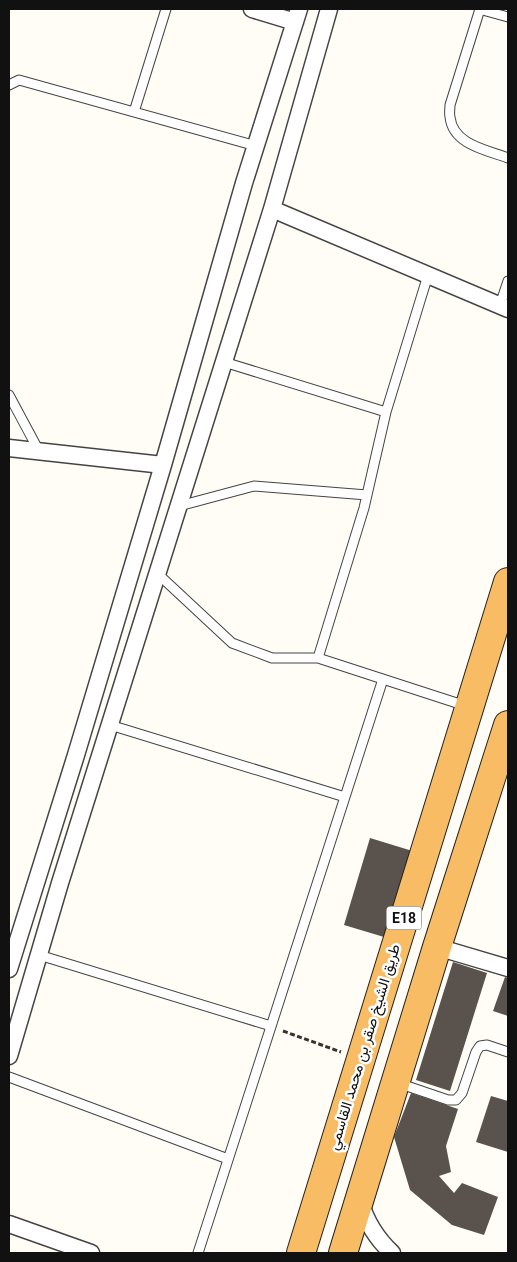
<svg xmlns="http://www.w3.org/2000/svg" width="517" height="1262" viewBox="0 0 517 1262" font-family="Georgia,Vazirmatn,serif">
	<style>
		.building { fill: #5a524d }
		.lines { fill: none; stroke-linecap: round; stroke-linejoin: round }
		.service-casing { stroke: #444; stroke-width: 11 }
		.minor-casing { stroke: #444; stroke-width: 19 }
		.trunk-casing { stroke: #222; stroke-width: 30 }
		.path { stroke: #333; stroke-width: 3; stroke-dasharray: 5 2.5; stroke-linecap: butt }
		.service { stroke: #fff; stroke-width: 9 }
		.minor { stroke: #fff; stroke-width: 16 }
		.trunk { stroke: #f7bc64; stroke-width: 28 }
		.labels { text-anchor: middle; stroke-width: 5; stroke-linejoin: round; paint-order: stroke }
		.shield { fill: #fff; stroke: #585858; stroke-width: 1 }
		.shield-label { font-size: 14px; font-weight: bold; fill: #111 }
		.street-label { font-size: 15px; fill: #111; stroke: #fff }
	</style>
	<rect width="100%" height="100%" fill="#fffdf5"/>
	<path class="building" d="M370,838l49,15 -25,87 -50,-15z
		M453,962l34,11 -37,118 -34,-11z
		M505,977l3,1v38l-15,-5z
		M411,1093l47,16 -12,37 5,26 -12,4 15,17 8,-10 36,14 -14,38 -32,-10 -42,-35 -16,-53z
		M491,1096l17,5v51l-32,-10z"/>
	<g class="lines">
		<defs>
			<path id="service" d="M479,9l29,8
				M480,9l-30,96c0,4 -1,8 0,12 3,28 37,33 58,41
				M9,85l10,-5 237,66
				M134,112l32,-103
				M500,305l8,-24
				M224,362l162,50
				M9,395l30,56
				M179,506l75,-20 113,9
				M158,574l74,69 40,15h46l148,48
				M318,658l46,-150 22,-96 42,-137
				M110,725l235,72
				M39,955l232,71
				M9,1077l219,82
				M398,1083l50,17h8l6,-7 14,-41 4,-6 7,-1 21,7
				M198,1253l185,-574"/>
			<path id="minor" d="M252,9l43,13
				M272,209l236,100
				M9,448l154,17
				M437,947l71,21
				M9,969l67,-214 87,-290 81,-282 55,-174
				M9,1056l51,-173 212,-674 57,-200
				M360,1201c6,21 16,37 32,52
				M9,1224l82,29"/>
			<path id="trunk" d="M301,1253l207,-671
				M343,1253l94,-306 71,-222"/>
		</defs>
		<use href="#service" class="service-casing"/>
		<use href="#minor" class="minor-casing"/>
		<use href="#trunk" class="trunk-casing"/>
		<path class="path" d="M283,1031l58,21"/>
		<use href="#service" class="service"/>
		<use href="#minor" class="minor"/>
		<use href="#trunk" class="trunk"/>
	</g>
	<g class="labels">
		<rect class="shield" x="386.5" y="906.5" width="35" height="23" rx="4"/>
		<g class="shield-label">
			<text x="404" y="923">E18</text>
		</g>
		<g class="street-label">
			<text transform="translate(364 1047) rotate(-73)" y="5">طريق الشيخ صقر بن محمد القاسمي</text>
		</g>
	</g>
	<rect width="517" height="1262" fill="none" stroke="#111111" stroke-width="20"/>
</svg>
